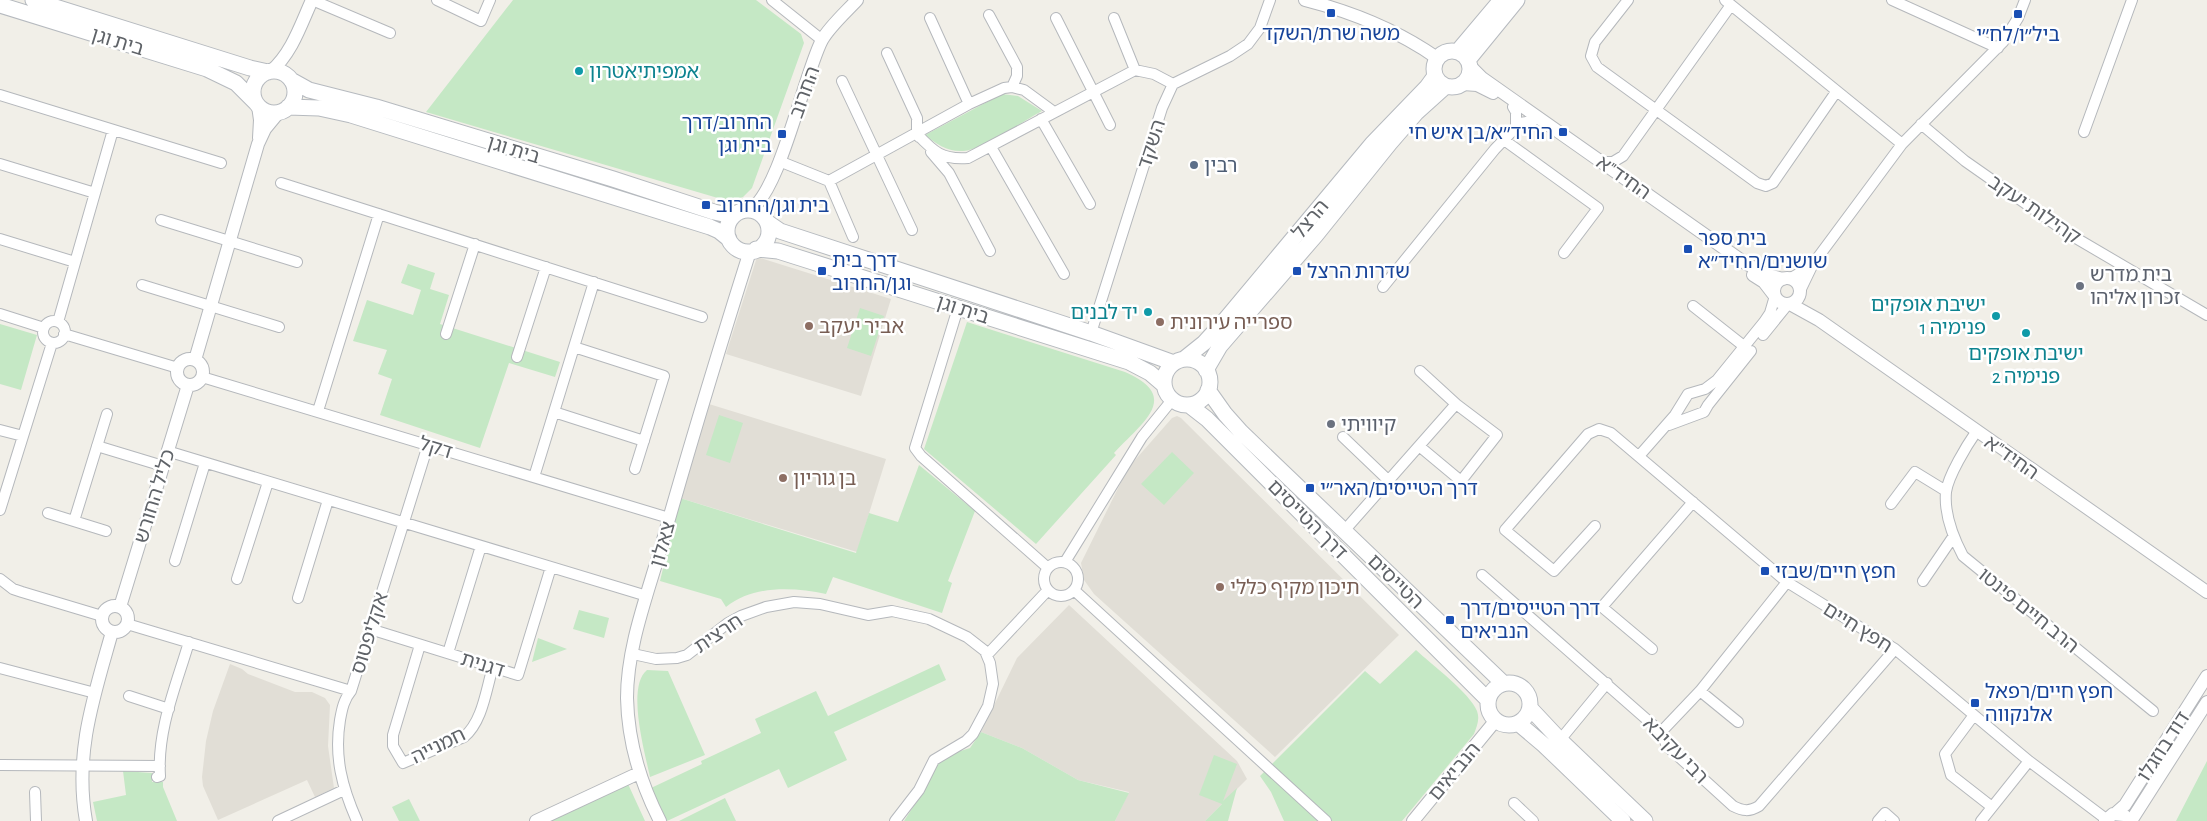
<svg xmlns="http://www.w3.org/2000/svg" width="2207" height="821" viewBox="0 0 2207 821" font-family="'Alegreya Sans','Noto Sans Hebrew',sans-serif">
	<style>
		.education { fill: #e1ded6 }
		.green { fill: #c5e8c5 }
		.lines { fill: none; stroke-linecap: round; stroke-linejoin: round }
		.minor-casing { stroke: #b5b8bc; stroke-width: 12 }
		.tertiary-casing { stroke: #b5b8bc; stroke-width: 14 }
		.secondary-casing { stroke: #b6babf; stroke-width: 17 }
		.minor { stroke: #fff; stroke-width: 10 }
		.tertiary { stroke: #fff; stroke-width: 12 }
		.secondary { stroke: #fff; stroke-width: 15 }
		.transit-dot { fill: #1a4fb4; stroke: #fff; stroke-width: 2 }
		.culture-dot { fill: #0f9aa8; stroke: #fff; stroke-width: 2 }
		.service-dot { fill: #5c6f8a; stroke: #fff; stroke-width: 2 }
		.worship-dot { fill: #6b7280; stroke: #fff; stroke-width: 2 }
		.education-dot { fill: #8d6e63; stroke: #fff; stroke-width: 2 }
		.labels { text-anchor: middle; stroke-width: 5; stroke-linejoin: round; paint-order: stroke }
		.transit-label { font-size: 20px; fill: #164399; stroke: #fff; text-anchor: start }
		.street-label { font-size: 20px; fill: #5f6368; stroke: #fff }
		.culture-label { font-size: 20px; fill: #0d838f; stroke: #fff; text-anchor: end }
		.service-label { font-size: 20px; fill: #4e5e75; stroke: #fff; text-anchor: start }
		.worship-label { font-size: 20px; fill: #5b616d; stroke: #fff; text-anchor: start }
		.education-label { font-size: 20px; fill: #785e54; stroke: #fff; text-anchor: start }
	</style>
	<rect width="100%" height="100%" fill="#f1efe8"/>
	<path class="education" d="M757,257l134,42 -30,97 -135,-42z
		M709,404l177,55 -29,93 -177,-54z
		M1177,416l4,2 218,217 -124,122 -181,-163 -10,-14 -3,-17 47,-95 44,-50z
		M1069,605l168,156 10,18 -42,42h-90l14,-29 -51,-12 -56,-32 -41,-16 36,-74z
		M230,664l12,5 6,5 47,18h17l13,6 5,7 -2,41 6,42 -19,9 -8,-17 -89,40 -15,-34 -1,-9 4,-36 7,-30z"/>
	<path class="green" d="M513,0h243l45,34 3,9 -52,145 -9,9 -15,4 -302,-89z
		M1002,94l16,2 24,15c-19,10 -59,39 -79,40 -15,1 -27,-7 -38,-16z
		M408,264l27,9 -5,16 19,6 -9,29 120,38 -5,15 -46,-14 -29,85 -100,-33 12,-36 -14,-5 9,-24 -34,-9 14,-41 46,15 8,-25 -20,-7z
		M860,308l24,8 -13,40 -24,-8z
		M967,322l158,50c58,25 16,51 -11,81l2,2 -80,89 -112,-95z
		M0,324l37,11 -16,55 -21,-6z
		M719,415l24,8 -13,40 -24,-8z
		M1172,452l22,21 -30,32 -23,-21z
		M919,465l56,46 -27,70 4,2 -10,30 -109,-36 -7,17c-33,-7 -72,-9 -100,13l-5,-8 -61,-18 20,-83 176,55 13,-40 29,9z
		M579,610l30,8 -5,20 -31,-9z
		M538,638l29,11 -35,13z
		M1416,650c15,14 54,43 61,61 3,8 0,15 -3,23l-72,87h-118l-13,-29 -11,-16 105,-105 15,13z
		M939,664l7,16 -112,52 13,28 -59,28 -9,-19 -112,52 -16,-33 51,-24 -1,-3 60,-28 -6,-14 61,-28 12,25z
		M647,670l21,1 37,84 -55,22c-5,-24 -24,-90 -3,-107z
		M981,732l41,16 56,32 51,13 -14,28h-211l18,-28 19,-36 29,-9z
		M1214,755l23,9 -14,37 14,-13 -9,33h-23l17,-17 -23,-9z
		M2207,761v60h-31z
		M123,771l29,2v9h11v5l14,34h-80l-4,-19 33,-7z
		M628,784l17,37h-96z
		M725,798l11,23h-57z
		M409,799l11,22h-21l-7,-14z"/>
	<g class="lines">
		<defs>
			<path id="minor" d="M312,0l78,33
				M437,0l44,21 9,-21
				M772,0l50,40
				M1628,0l-33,42 -4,14 6,11 160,116 9,3 7,-3 63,-91
				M1725,0l177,144
				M1892,0l106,48
				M989,15l28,52v9l-5,11
				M930,18l39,86
				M1056,18l54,107
				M1114,18l21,52
				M887,53l30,65v16l2,3
				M842,81l70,149
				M0,95l221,68
				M1513,107l3,5v14
				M1041,119l49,85
				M1921,124l44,37 104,73 138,81
				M2084,132l48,-132
				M917,134c17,18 25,26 51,24l167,-88 19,4 19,10
				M1504,140l94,68 -34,45
				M991,147l73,127
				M931,152l18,21 41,78
				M779,161l50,20 140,-77 35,-16 8,-1 12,3 30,22
				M1602,162h11l10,-6 108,-151
				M0,164l95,29
				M829,181l24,56
				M281,183l421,134
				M161,220l136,42
				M0,239l75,23
				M1789,279l21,-12
				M142,285l137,42
				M1383,287l112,-138 25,-26 13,-2
				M1800,291l13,-27 89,-120 101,-102 15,-24 7,-18
				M1693,306l52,41
				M958,308l-43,140 6,8 127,112
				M0,314l44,14
				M43 332a11 11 0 1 1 22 0a11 11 0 1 1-22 0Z
				M58,322l55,-192
				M1091,333l71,-225 11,-24 57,-28 18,-12 12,-16 10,-28
				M64,334l114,34
				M446,334l29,-90
				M1763,335l25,-31
				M574,347l90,29 -29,93
				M517,357l29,-90
				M202,377l467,141
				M318,411l61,-197
				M554,412l90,29
				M1669,425l35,-13 4,-7 43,-54
				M0,430l23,6
				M1976,432c-9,13 -28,44 -30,60 -2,22 7,45 17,64l190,155
				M1343,437l46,44
				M97,446l66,20
				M1419,446l42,35 36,-46 -41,-31
				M167,451l480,145
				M1639,456l36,-41 13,-21 17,-5 12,-9 47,-58 6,-9 5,-17
				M534,477l60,-195
				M1891,504l24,-32 31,19
				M0,510l52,-167
				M48,513l58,18
				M74,521l33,-107
				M1595,526l-41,45 -49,-41 83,-96 11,-5 12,4 176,149 108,67 134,112 77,58
				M1344,531l112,-127 -36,-33
				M175,561l30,-98
				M1065,562l77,-125 30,-37
				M1044 579a17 17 0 1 1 34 0a17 17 0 1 1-34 0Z
				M1482,575l179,157 6,14 66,60c10,5 16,6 26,0l136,-157
				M0,579l13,10 9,3 80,24
				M237,579l31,-97
				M1923,581l30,-44
				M1074,590l252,231
				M298,598l30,-98
				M127,624l224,67
				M370,629l148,46 33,-108
				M420,645l-27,90v11l10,17 61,-26c19,-16 22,-48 29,-70
				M1652,649l-50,-42 91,-105
				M448,653l33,-107
				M633,654l23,5 21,-1 10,-3 41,-32 13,-7 25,-9 28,-5 26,2 48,11 24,-4 37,8 38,18 18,14 5,12 3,21 -5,22 -15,28 -7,7 -32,19 -15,30 -24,31
				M987,655l61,-65
				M0,668l95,25
				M1700,691l38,31
				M129,696l40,13
				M1974,715l-29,39 6,21 41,32
				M1661,732l39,-41 87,-109
				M1560,740l47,-57
				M0,765l160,1
				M157,777l3,-1c-3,-46 16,-90 29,-134
				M35,792l1,29
				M1514,803l19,18
				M278,821l66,-31
				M357,821c-15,-34 -23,-64 -17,-101 2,-11 4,-21 11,-29l77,-246
				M1878,821l7,-8 9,8
				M1981,821l48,-60"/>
			<path id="tertiary" d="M1305,0c47,12 92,30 132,58
				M1470,66l12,12 263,185 23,12 15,4
				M271,71c21,-18 30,-47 41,-71
				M1463,84l14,1 16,8
				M258,106l2,14 -1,18
				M749,210c30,-14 55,-136 73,-170 8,-14 24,-28 35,-40
				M1753,275l11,7 10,13
				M1774 291a13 13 0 1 1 26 0a13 13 0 1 1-26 0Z
				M1790,304l29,16 388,272
				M177 372a13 13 0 1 1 26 0a13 13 0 1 1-26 0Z
				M195,360l63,-216 7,-15 14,-17
				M102 619a13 13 0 1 1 26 0a13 13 0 1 1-26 0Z
				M120,607l68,-222
				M2116,813l9,-8 82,-129
				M86,821c-12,-68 8,-125 26,-189
				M536,821l103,-48
				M660,821c-20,-39 -32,-79 -33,-123 0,-51 20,-102 34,-151 28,-99 58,-198 89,-296
				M1413,821l83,-101
				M2105,821l8,-7 11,1
				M2131,821l76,-119"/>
			<path id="secondary" d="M33,0l217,68 18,4
				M0,5l207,64 29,14 20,20
				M1434 69a18 18 0 1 1 36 0a18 18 0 1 1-36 0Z
				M1458,51l43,-51
				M1468,60l49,-60
				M253 92a21 21 0 1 1 42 0a21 21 0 1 1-42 0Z
				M291,80l18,10 67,17 237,72 101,33 9,2 14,-1
				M288,107l31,1 32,7 359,112 9,4 10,8
				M727 231a21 21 0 1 1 42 0a21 21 0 1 1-42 0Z
				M767,222l13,9 311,102 83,30
				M756,249l22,2 351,111 21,11 14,12
				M1164 382a23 23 0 1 1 46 0a23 23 0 1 1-46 0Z
				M1184,359l20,-16 21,-23 147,-176 55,-57 8,-11
				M1206,370l14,-24 96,-111 74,-92 26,-30 30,-27
				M1208,390l17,24 16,18 262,251
				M1189,405l18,14 281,281
				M1488 704a21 21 0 1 1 42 0a21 21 0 1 1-42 0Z
				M1530,708l30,32 85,81
				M1518,723l26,22 79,76"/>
		</defs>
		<use href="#minor" class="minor-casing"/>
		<use href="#tertiary" class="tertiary-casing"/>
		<use href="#secondary" class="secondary-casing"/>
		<use href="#minor" class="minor"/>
		<use href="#tertiary" class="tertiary"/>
		<use href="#secondary" class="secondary"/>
	</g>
	<g class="transit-dot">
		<rect x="1326" y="8" width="10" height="10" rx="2.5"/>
		<rect x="2013" y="9" width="10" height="10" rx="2.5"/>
		<rect x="1558" y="127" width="10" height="10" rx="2.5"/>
		<rect x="777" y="129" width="10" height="10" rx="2.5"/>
		<rect x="701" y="200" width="10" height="10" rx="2.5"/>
		<rect x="1683" y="244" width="10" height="10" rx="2.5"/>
		<rect x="817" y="266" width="10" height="10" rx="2.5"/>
		<rect x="1292" y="266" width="10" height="10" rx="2.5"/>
		<rect x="1305" y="483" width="10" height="10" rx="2.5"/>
		<rect x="1760" y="566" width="10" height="10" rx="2.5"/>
		<rect x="1445" y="615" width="10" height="10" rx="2.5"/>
		<rect x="1970" y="698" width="10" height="10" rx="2.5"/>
	</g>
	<g class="culture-dot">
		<circle cx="579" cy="71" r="5"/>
		<circle cx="1148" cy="312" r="5"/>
		<circle cx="1996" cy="316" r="5"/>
		<circle cx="2026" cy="333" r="5"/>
	</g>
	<circle class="service-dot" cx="1194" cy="165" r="5"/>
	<g class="worship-dot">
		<circle cx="2080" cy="286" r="5"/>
		<circle cx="1331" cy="424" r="5"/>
	</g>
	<g class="education-dot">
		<circle cx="1160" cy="322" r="5"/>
		<circle cx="809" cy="326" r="5"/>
		<circle cx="783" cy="478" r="5"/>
		<circle cx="1220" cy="587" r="5"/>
	</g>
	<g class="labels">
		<g class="transit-label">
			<text x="1331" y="40" text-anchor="middle">משה שרת/השקד</text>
			<text x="2018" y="41" text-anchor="middle">ביל״ו/לח״י</text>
			<text x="772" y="129" text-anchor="end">החרוב/דרך<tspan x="772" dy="23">בית וגן</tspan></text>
			<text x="1553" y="139" text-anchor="end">החיד״א/בן איש חי</text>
			<text x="716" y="212">בית וגן/החרוב</text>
			<text x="1698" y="245">בית ספר<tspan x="1698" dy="23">שושנים/החיד״א</tspan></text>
			<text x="832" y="267">דרך בית<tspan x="832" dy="23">וגן/החרוב</tspan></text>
			<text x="1307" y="278">שדרות הרצל</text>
			<text x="1320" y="495">דרך הטייסים/האר״י</text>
			<text x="1775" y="578">חפץ חיים/שבזי</text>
			<text x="1460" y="615">דרך הטייסים/דרך<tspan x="1460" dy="23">הנביאים</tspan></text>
			<text x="1985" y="698">חפץ חיים/רפאל<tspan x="1985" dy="23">אלנקווה</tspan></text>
		</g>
		<g class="street-label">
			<text transform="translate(118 41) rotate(17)" y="7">בית וגן</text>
			<text transform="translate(804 92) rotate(-70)" y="7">החרוב</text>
			<text transform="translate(1151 144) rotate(-72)" y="7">השקד</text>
			<text transform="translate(514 149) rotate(17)" y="7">בית וגן</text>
			<text transform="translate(1624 177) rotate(35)" y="7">החיד"א</text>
			<text transform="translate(2035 209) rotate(34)" y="7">קהילות יעקב</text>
			<text transform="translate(1310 219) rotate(-50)" y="7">הרצל</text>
			<text transform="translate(963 309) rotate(18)" y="7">בית וגן</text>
			<text transform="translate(436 447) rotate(17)" y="7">דקל</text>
			<text transform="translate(2012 457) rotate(35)" y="7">החיד"א</text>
			<text transform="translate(154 496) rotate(-73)" y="7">כליל החורש</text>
			<text transform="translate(1308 519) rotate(45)" y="7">דרך הטייסים</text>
			<text transform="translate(662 544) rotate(-74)" y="7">צאלון</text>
			<text transform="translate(1396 581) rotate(44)" y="7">הטייסים</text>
			<text transform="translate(2029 610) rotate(39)" y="7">הרב חיים פינטו</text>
			<text transform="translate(1858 627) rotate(32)" y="7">חפץ חיים</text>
			<text transform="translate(369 633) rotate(-73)" y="7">אקליפטוס</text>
			<text transform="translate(718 633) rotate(-34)" y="7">חרצית</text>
			<text transform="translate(483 664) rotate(17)" y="7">דגנית</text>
			<text transform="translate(438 745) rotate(-26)" y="7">חמנייה</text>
			<text transform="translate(2163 746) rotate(-57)" y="7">דוד בוזגלו</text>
			<text transform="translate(1676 750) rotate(46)" y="7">רבי עקיבא</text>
			<text transform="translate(1454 771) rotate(-50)" y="7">הנביאים</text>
		</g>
		<g class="culture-label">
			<text x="589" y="78" text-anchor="start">אמפיתיאטרון</text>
			<text x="1986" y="311">ישיבת אופקים<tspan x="1986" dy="23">פנימיה 1</tspan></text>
			<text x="1138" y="319">יד לבנים</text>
			<text x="2026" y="360" text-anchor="middle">ישיבת אופקים<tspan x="2026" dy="23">פנימיה 2</tspan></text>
		</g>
		<g class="service-label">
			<text x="1204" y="172">רבין</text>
		</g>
		<g class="worship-label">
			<text x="2090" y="281">בית מדרש<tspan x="2090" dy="23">זכרון אליהו</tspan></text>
			<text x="1341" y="431">קיוויתי</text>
		</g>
		<g class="education-label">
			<text x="1170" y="329">ספרייה עירונית</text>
			<text x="819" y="333">אביר יעקב</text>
			<text x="793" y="485">בן גוריון</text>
			<text x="1230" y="594">תיכון מקיף כללי</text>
		</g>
	</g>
</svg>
